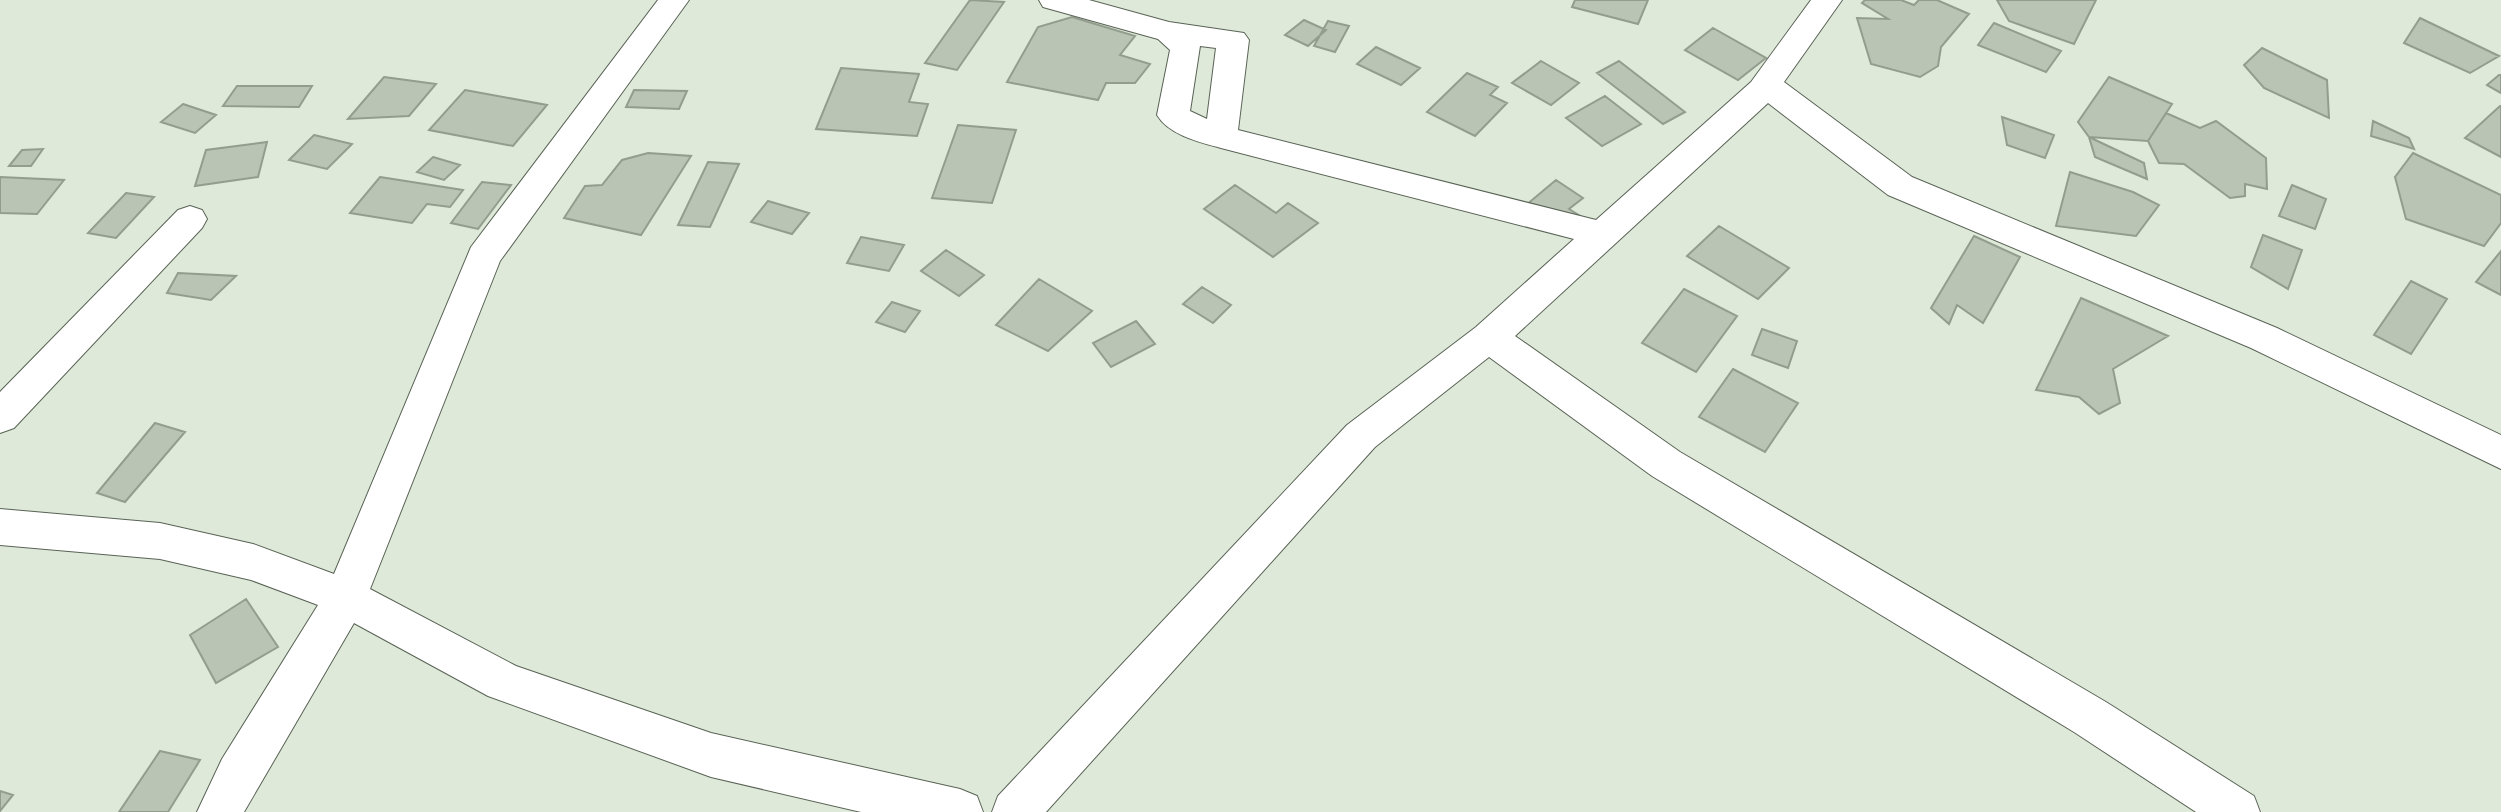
<svg xmlns="http://www.w3.org/2000/svg" width="2501" height="812" viewBox="0 0 2501 812" font-family="Arial,sans-serif">
	<style>
		.building { fill: #b9c4b4; stroke: #939d8e; stroke-width: 2 }
		.lines { fill: none; stroke-linecap: round; stroke-linejoin: round }
		.minor-casing { stroke: #596355; stroke-width: 2 }
		.minor { fill: #fff; fill-rule: evenodd }
	</style>
	<rect width="100%" height="100%" fill="#dee9d9"/>
	<path class="building" d="M970,0l34,2 -47,68 -32,-7z
		M1575,0h73l-10,24 -66,-17z
		M1865,0h36l13,5 5,-5h18l32,14 -28,33 -3,19 -18,11 -49,-13 -14,-46 31,1 -26,-16z
		M1997,0h99l-22,44 -65,-23z
		M1072,17l63,19 -15,19 30,9 -15,19h-29l-8,17 -91,-18 31,-55z
		M2420,18l79,38 -29,17 -66,-30z
		M1304,20l22,10 -18,16 -23,-11z
		M1328,21l21,5 -14,26 -21,-6z
		M1994,23l67,28 -15,21 -68,-27z
		M1713,28l53,30 -28,22 -53,-30z
		M1376,47l44,21 -19,17 -44,-21z
		M2262,48l65,32 2,38 -65,-30 -20,-23z
		M1541,61l38,22 -28,22 -39,-22z
		M1619,61l66,51 -22,12 -66,-51z
		M841,68l78,6 -10,28 19,2 -11,32 -101,-7z
		M1467,73l31,14 -8,8 17,8 -32,33 -48,-24z
		M2499,75h2v18l-14,-8z
		M384,77l52,7 -27,32 -61,3z
		M2109,77l63,27 -24,37 -59,-4 -11,-15z
		M237,86h75l-13,21 -76,-1z
		M465,90l82,15 -34,41 -84,-16z
		M634,90l53,1 -8,18 -53,-2z
		M1605,96l36,28 -39,22 -36,-28z
		M183,104l33,11 -21,18 -34,-11z
		M2500,106h1v51l-36,-19z
		M2166,113l34,15 16,-7 50,37 1,31 -22,-5v12l-15,2 -46,-34 -25,-1 -11,-22z
		M2002,117l52,18 -9,23 -38,-13z
		M2373,121l36,17 5,11 -43,-13z
		M958,125l58,5 -24,73 -60,-5z
		M314,135l38,9 -25,25 -38,-9z
		M2089,137l55,26 3,16 -52,-22z
		M267,142l-9,35 -63,9 11,-36z
		M43,149l-12,17h-22l13,-16z
		M648,153l43,3 -50,79 -77,-17 21,-32 17,-1 20,-25z
		M2413,153l88,42v28l-17,23 -78,-27 -11,-42z
		M433,157l27,8 -16,15 -27,-8z
		M708,162l31,2 -29,63 -32,-2z
		M2070,172l63,20 26,13 -23,31 -80,-10z
		M0,177l64,3 -27,34 -37,-1z
		M380,177l83,13 -13,17 -23,-3 -15,19 -62,-10z
		M1556,180l27,18 -14,11 18,11 -68,-9z
		M482,182l29,3 -33,44 -27,-6z
		M1235,185l41,28 12,-10 30,20 -45,34 -69,-48z
		M2292,185l34,14 -11,30 -36,-13z
		M126,193l28,4 -38,41 -28,-5z
		M768,201l41,12 -17,21 -41,-12z
		M1719,226l70,42 -31,31 -71,-43z
		M2263,235l39,15 -14,39 -37,-22z
		M1974,236l46,21 -37,66 -26,-18 -8,19 -18,-16z
		M861,237l43,8 -15,26 -42,-8z
		M946,250l38,25 -25,21 -38,-25z
		M2501,251v44l-25,-13z
		M178,273l58,3 -25,24 -44,-7z
		M1039,279l53,32 -44,40 -52,-26z
		M2411,281l36,18 -36,55 -37,-19z
		M1202,287l29,18 -18,18 -30,-19z
		M1684,289l53,27 -41,56 -54,-29z
		M2081,298l87,38 -55,33 7,34 -21,11 -20,-17 -43,-7z
		M892,302l28,9 -15,21 -29,-10z
		M1136,321l19,23 -44,23 -18,-24z
		M1762,329l35,12 -9,27 -36,-13z
		M1733,369l65,34 -33,49 -66,-35z
		M155,423l30,9 -60,70 -28,-9z
		M246,599l32,48 -62,36 -26,-48z
		M160,751l40,9 -32,52h-49z
		M0,791l13,4 -13,16z"/>
	<g class="lines">
		<defs>
			<path id="minor" d="M658,0h31l-189,261 -130,328 146,77 195,67 249,56 17,7 6,16h-122l-150,-35 -223,-81 -134,-73 -110,189h-47l25,-53 96,-154 -67,-25 -91,-21 -160,-14v-36l160,14 93,21 81,30 137,-327z
				M1039,0h50l80,22 75,11 5,7 -11,90 358,90 155,-138 60,-82h31l-58,82 128,95 365,151 224,107v34l-250,-121 -363,-153 -120,-92 -253,233 165,116 426,250 148,94 6,16h-64l-122,-80 -422,-256 -163,-119 -114,90 -329,365h-54l6,-16 349,-371 129,-98 98,-88 -353,-91c-22,-6 -52,-13 -64,-33l13,-65 -12,-11 -115,-32zM1200,46l16,2 -9,71 -17,-8z
				M190,206l12,4 5,9 -5,9 -188,200 -14,5v-41l178,-182z"/>
		</defs>
		<use href="#minor" class="minor-casing"/>
		<use href="#minor" class="minor"/>
	</g>
</svg>
